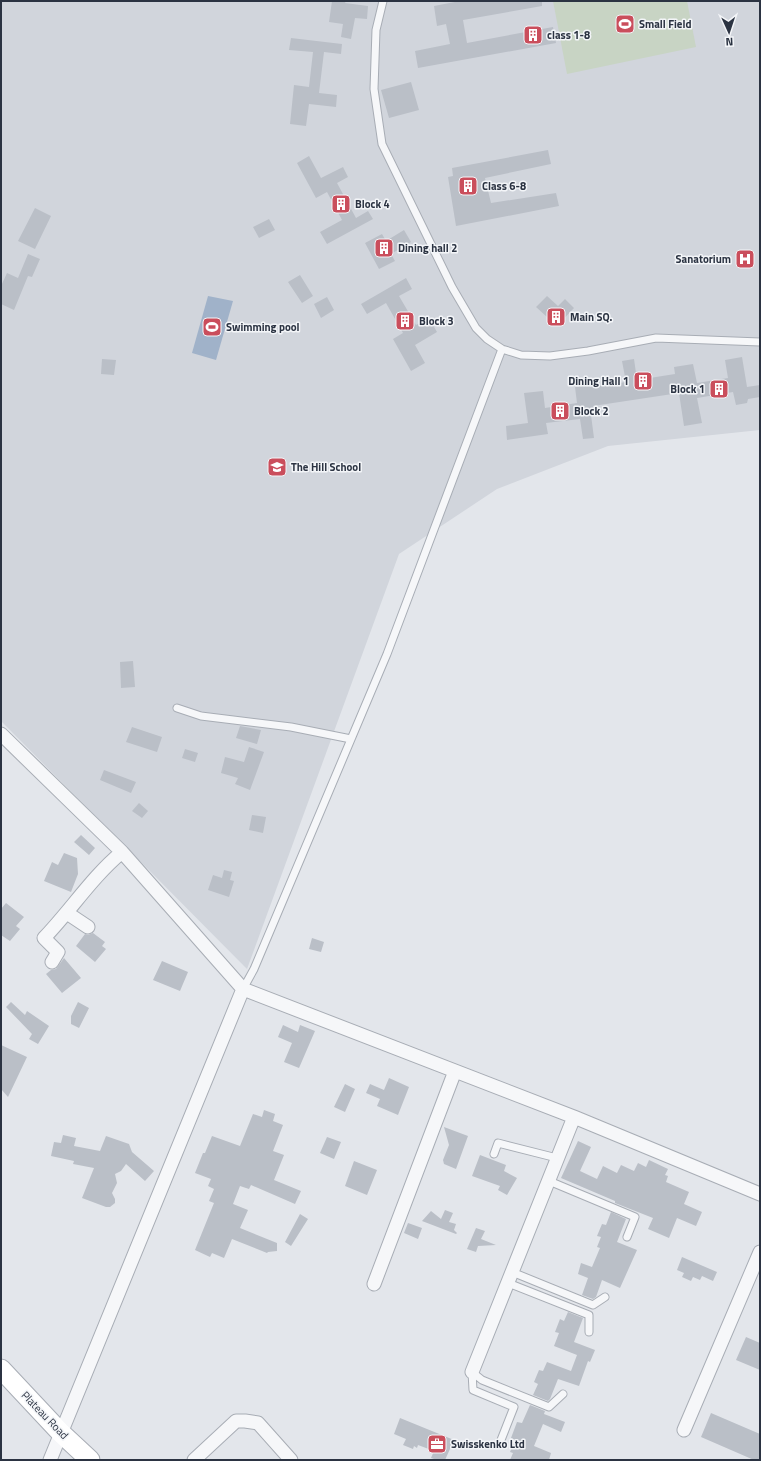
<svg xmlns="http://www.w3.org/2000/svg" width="761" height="1461" viewBox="0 0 761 1461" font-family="'Titillium Web',sans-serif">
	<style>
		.built { fill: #d1d5dc }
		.green { fill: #c8d4c4 }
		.water { fill: #a0b2c9 }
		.building { fill: #babfc7 }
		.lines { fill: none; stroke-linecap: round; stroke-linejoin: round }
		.lane-casing { stroke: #a8adb5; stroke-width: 9 }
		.street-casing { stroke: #a8adb5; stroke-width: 15 }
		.secondary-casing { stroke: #a8adb5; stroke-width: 21 }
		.lane { stroke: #f6f7f9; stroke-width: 7 }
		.street { stroke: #f6f7f9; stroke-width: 13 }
		.secondary { stroke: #fff; stroke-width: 19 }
		.labels { text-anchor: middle; stroke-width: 3; stroke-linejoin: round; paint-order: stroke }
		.poi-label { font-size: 11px; font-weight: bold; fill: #2b3342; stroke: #f3f5f8; text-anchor: start }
		.street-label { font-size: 11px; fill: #2b3342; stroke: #f3f5f8 }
	</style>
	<rect width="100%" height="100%" fill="#e3e6eb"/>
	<path class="built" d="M1,1h759v429l-152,16 -111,43 -98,65 -152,415 -246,-248z"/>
	<path class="green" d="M553,1h134l9,46 -129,27z"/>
	<path class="water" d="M208,296l25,5 -17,59 -24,-7z"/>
	<path class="building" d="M332,1h14l-1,2 23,3 -1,13 -12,-1 -4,21 -10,-2 2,-13 -14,-2z
		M460,1h82v5l-79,14 4,23 86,-16 3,16 -138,25 -3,-17 35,-7 -4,-20 -9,2 -3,-20z
		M291,38l51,6 -1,10 -17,-2 -5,41 18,2 -1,12 -27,-3 -3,22 -16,-2 4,-39 15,2 4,-35 -24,-2z
		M411,82l8,28 -30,8 -8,-28z
		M548,150l3,14 -66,14 6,25 65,-10 3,13 -103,20 -8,-49 5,-1 -1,-8z
		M309,156l12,22 22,-11 5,10 -11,6 19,35 12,-7 5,8 -46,25 -7,-12 22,-12 -15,-28 -11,6 -19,-35z
		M35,208l16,8 -16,33 -17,-8z
		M269,219l6,11 -16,8 -6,-11z
		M404,230l7,12 -20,12 4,7 -16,8 -14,-26 17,-9 4,7z
		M28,254l12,5 -8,18 -4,-1 -14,34 -13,-6v-18l6,-13 11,5z
		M300,275l13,21 -11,7 -14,-21z
		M406,278l6,11 -13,7 17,29 13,-7 8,14 -22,13 10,18 -14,8 -18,-32 10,-6 -17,-30 -19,11 -6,-10z
		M547,296l11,10 7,-7 9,9 -17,18 -21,-19z
		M327,297l7,13 -13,8 -7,-14z
		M742,357l5,30 13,-2v12l-12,2 -1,4 -11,2 -3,-13 -36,6 5,25 -18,3 -5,-33 -86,13 1,9h-3l3,23 -11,1 -3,-20 -34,4 2,11 -41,6 -1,-14 22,-3 -4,-30 19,-2 2,17 32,-5 -2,-16 15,-2v2l36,-5 -4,-21 12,-2 3,21 38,-6 -1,-7 19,-3 4,19 31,-5 -3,-18z
		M102,359l14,1 -2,15 -13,-1z
		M133,661l2,26 -14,1 -1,-26z
		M240,726l21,4 -4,14 -21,-6z
		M132,727l30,10 -5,15 -31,-10z
		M249,747l15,5 -14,38 -15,-6 3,-6 -17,-5 4,-16 19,5z
		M185,749l13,4 -3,9 -13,-4z
		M104,770l32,12 -5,11 -31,-13z
		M139,803l9,8 -6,7 -10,-7z
		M252,815l14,2 -3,16 -14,-3z
		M81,835l14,13 -6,7 -15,-13z
		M64,853l13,5 1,16 -7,18 -27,-11 8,-19 6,3z
		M224,870l8,2 -2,8 4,1 -5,16 -21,-7 5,-15 9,3z
		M6,903l18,14 -8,9 4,3 -10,12 -9,-6v-26z
		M93,933l12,9 -3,4 4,3 -11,13 -19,-16 9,-12 3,1z
		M312,938l12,4 -3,10 -12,-3z
		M64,958l17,20 -19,15 -16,-19 5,-4 5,-1z
		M162,961l26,11 -8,19 -27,-11z
		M11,1002l14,13 2,-4 22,15 -11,18 -9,-5 3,-5 -26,-27z
		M78,1002l11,6 -10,20 -8,-4v-8z
		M283,1025l15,7 2,-7 15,6 -16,37 -15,-6 8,-19 -14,-6z
		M1,1045l26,12 -19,40 -7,-8z
		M389,1078l20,9 -11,28 -21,-9 3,-7 -14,-6 4,-9 14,6z
		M345,1084l10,5 -10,23 -11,-5z
		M264,1110l11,4 -2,7 10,4 -10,26 11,4 -10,25 27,11 -6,13 -44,-19 -2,4 -9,-3 -7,18 15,6 -8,18 37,15v8l-9,1 -1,1 -35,-14 -8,19 -12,-5 -2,4 -15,-7 19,-47 -5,-2 5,-12 -6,-3 3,-7 -16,-6 8,-20h2l7,-17 28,10 13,-32 9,3z
		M444,1127l24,9 -12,33 -12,-5 -1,-4 6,-15z
		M63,1135l13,3 -2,8 26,5 6,-15 23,8 3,8 22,19 -9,10 -19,-17 -5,7 -6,3 2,9 -5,10 3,6v4l-5,4h-4l-24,-9 12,-30 -21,-4 1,-3 -23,-5 3,-14 7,1z
		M327,1137l14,5 -7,17 -14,-6z
		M578,1141l13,6 -11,24 17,8 6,-13 14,7 4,-8 13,6 4,-8 8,4 3,-7 19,9 -3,6 3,1 -2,6 23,10 -5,12 18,8 -6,14 -19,-8 -8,20 -21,-9 5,-11 -38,-15v-2l-54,-23z
		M480,1155l26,10 -2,6 13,7 -10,17 -9,-5 2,-4 -28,-10z
		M354,1161l23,9 -10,25 -22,-9z
		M445,1210l8,3 -4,9 7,2 -2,6 3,3 -1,1 -34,-13 9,-10 10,8z
		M611,1212l15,7 -9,23 20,8 -17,38 -18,-8 -6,17 -3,2 -11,-4 6,-17 -10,-4 3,-11 11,4 8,-19 -3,-1 4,-10 -4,-1 5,-12 4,1z
		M300,1214l8,5 -17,27 -6,-4z
		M408,1223l14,5 -4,11 -14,-6z
		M476,1228l9,3 -4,8 15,6 -18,1 -2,6 -9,-3z
		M682,1257l35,15 -4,9 -11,-5 -2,4 -7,-3 -2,4 -9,-4 2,-4 -7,-3z
		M568,1312l15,6 -9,24 21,8 -5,12 -2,-1 -9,25 -21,-7 -8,20 -2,2 -15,-6 5,-11 -4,-2 5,-12 4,1 4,-9 24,9 6,-16 -23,-9 5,-13 -4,-1 5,-13 4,2z
		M746,1337l14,6v27l-24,-10z
		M530,1405l15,6 -1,3 21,8 -4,10 -18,-8 -9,22 17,7 -2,7h-39l3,-7 -3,-1 5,-12 -4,-2 6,-16 5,1z
		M711,1413l49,21v26h-6l-53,-23z
		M400,1418l54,22 -9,20h-8l-6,-2 3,-7 -16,-6 -1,3 -3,-2 -1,3 -10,-4 3,-6 -12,-5z"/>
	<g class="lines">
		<defs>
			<path id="lane" d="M383,1l-7,29 -2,59 8,55 70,143 24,41 11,11 15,10 19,6 29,1 38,-5 68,-13 104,4
				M177,708l24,8 90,11 60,12
				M243,989l11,-20 133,-315 115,-305
				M494,1154l4,-11 59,15
				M549,1181l86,36 -8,20
				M512,1272l81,33 12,-8
				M508,1283l81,32v17
				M472,1372l10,8 67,27 14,-13
				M472,1372l1,18 41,17 -13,33"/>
			<path id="street" d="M1,734l121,118 121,137 331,128 186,77
				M67,913l21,14
				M52,962l6,-10 -14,-14c27,-28 48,-61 78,-86
				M374,1284l81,-213
				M472,1372l102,-255
				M684,1430l76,-178
				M50,1460l193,-471
				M194,1460l42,-39h9l13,2 33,37"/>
			<path id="secondary" d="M1,1369l60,64 29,27"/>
		</defs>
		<use href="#lane" class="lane-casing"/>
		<use href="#street" class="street-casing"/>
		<use href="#secondary" class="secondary-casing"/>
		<use href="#lane" class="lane"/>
		<use href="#street" class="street"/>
		<use href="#secondary" class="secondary"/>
	</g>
	<defs>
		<symbol id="stadium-square" viewBox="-11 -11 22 22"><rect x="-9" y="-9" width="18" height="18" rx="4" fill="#ca4e5c" stroke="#f3f5f8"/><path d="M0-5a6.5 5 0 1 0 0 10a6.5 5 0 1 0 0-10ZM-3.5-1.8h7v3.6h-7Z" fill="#fff"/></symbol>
		<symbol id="building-square" viewBox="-11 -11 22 22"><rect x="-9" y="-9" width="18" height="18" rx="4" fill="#ca4e5c" stroke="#f3f5f8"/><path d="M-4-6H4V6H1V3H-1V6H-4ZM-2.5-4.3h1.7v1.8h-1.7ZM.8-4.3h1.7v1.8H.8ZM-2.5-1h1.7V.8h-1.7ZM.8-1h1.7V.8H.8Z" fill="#fff"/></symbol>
		<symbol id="hospital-square" viewBox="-11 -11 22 22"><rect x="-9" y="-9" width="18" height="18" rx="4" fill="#ca4e5c" stroke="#f3f5f8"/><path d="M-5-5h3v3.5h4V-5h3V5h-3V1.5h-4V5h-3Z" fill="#fff"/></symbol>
		<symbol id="school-square" viewBox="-11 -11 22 22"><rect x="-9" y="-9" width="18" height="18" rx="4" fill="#ca4e5c" stroke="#f3f5f8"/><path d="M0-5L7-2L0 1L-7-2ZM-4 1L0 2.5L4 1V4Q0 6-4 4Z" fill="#fff"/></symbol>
		<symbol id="office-square" viewBox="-11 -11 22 22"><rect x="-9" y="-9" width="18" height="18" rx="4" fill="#ca4e5c" stroke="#f3f5f8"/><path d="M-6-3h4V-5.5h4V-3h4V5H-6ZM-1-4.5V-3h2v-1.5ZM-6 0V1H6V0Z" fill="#fff"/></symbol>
	</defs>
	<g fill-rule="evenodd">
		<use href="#stadium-square" x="614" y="13" width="22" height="22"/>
		<use href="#building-square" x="522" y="24" width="22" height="22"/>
		<use href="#building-square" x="457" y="175" width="22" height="22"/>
		<use href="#building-square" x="330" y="193" width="22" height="22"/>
		<use href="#building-square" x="373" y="237" width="22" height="22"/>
		<use href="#hospital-square" x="734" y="248" width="22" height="22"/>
		<use href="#building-square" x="545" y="306" width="22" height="22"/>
		<use href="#building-square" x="394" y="310" width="22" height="22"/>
		<use href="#stadium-square" x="201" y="316" width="22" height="22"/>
		<use href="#building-square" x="632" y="370" width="22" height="22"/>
		<use href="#building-square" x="708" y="378" width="22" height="22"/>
		<use href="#building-square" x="549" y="400" width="22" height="22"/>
		<use href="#school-square" x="266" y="456" width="22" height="22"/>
		<use href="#office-square" x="426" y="1433" width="22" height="22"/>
	</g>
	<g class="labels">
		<g class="poi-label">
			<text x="639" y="28">Small Field</text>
			<text x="547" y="39">class 1-8</text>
			<text x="482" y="190">Class 6-8</text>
			<text x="355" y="208">Block 4</text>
			<text x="398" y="252">Dining hall 2</text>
			<text x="731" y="263" text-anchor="end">Sanatorium</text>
			<text x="570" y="321">Main SQ.</text>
			<text x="419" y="325">Block 3</text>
			<text x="226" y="331">Swimming pool</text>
			<text x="629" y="385" text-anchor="end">Dining Hall 1</text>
			<text x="705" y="393" text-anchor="end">Block 1</text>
			<text x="574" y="415">Block 2</text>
			<text x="291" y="471">The Hill School</text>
			<text x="451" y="1448">Swisskenko Ltd</text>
		</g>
		<g class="street-label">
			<text transform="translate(45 1415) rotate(46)" y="4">Plateau Road</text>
		</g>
	</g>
	<rect width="761" height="1461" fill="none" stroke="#2b3342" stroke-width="4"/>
	<g transform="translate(729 32) rotate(177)" stroke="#f3f5f8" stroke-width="3" paint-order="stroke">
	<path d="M0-3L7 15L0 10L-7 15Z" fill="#2b3342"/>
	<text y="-6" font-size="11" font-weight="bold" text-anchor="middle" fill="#2b3342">N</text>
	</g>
</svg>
